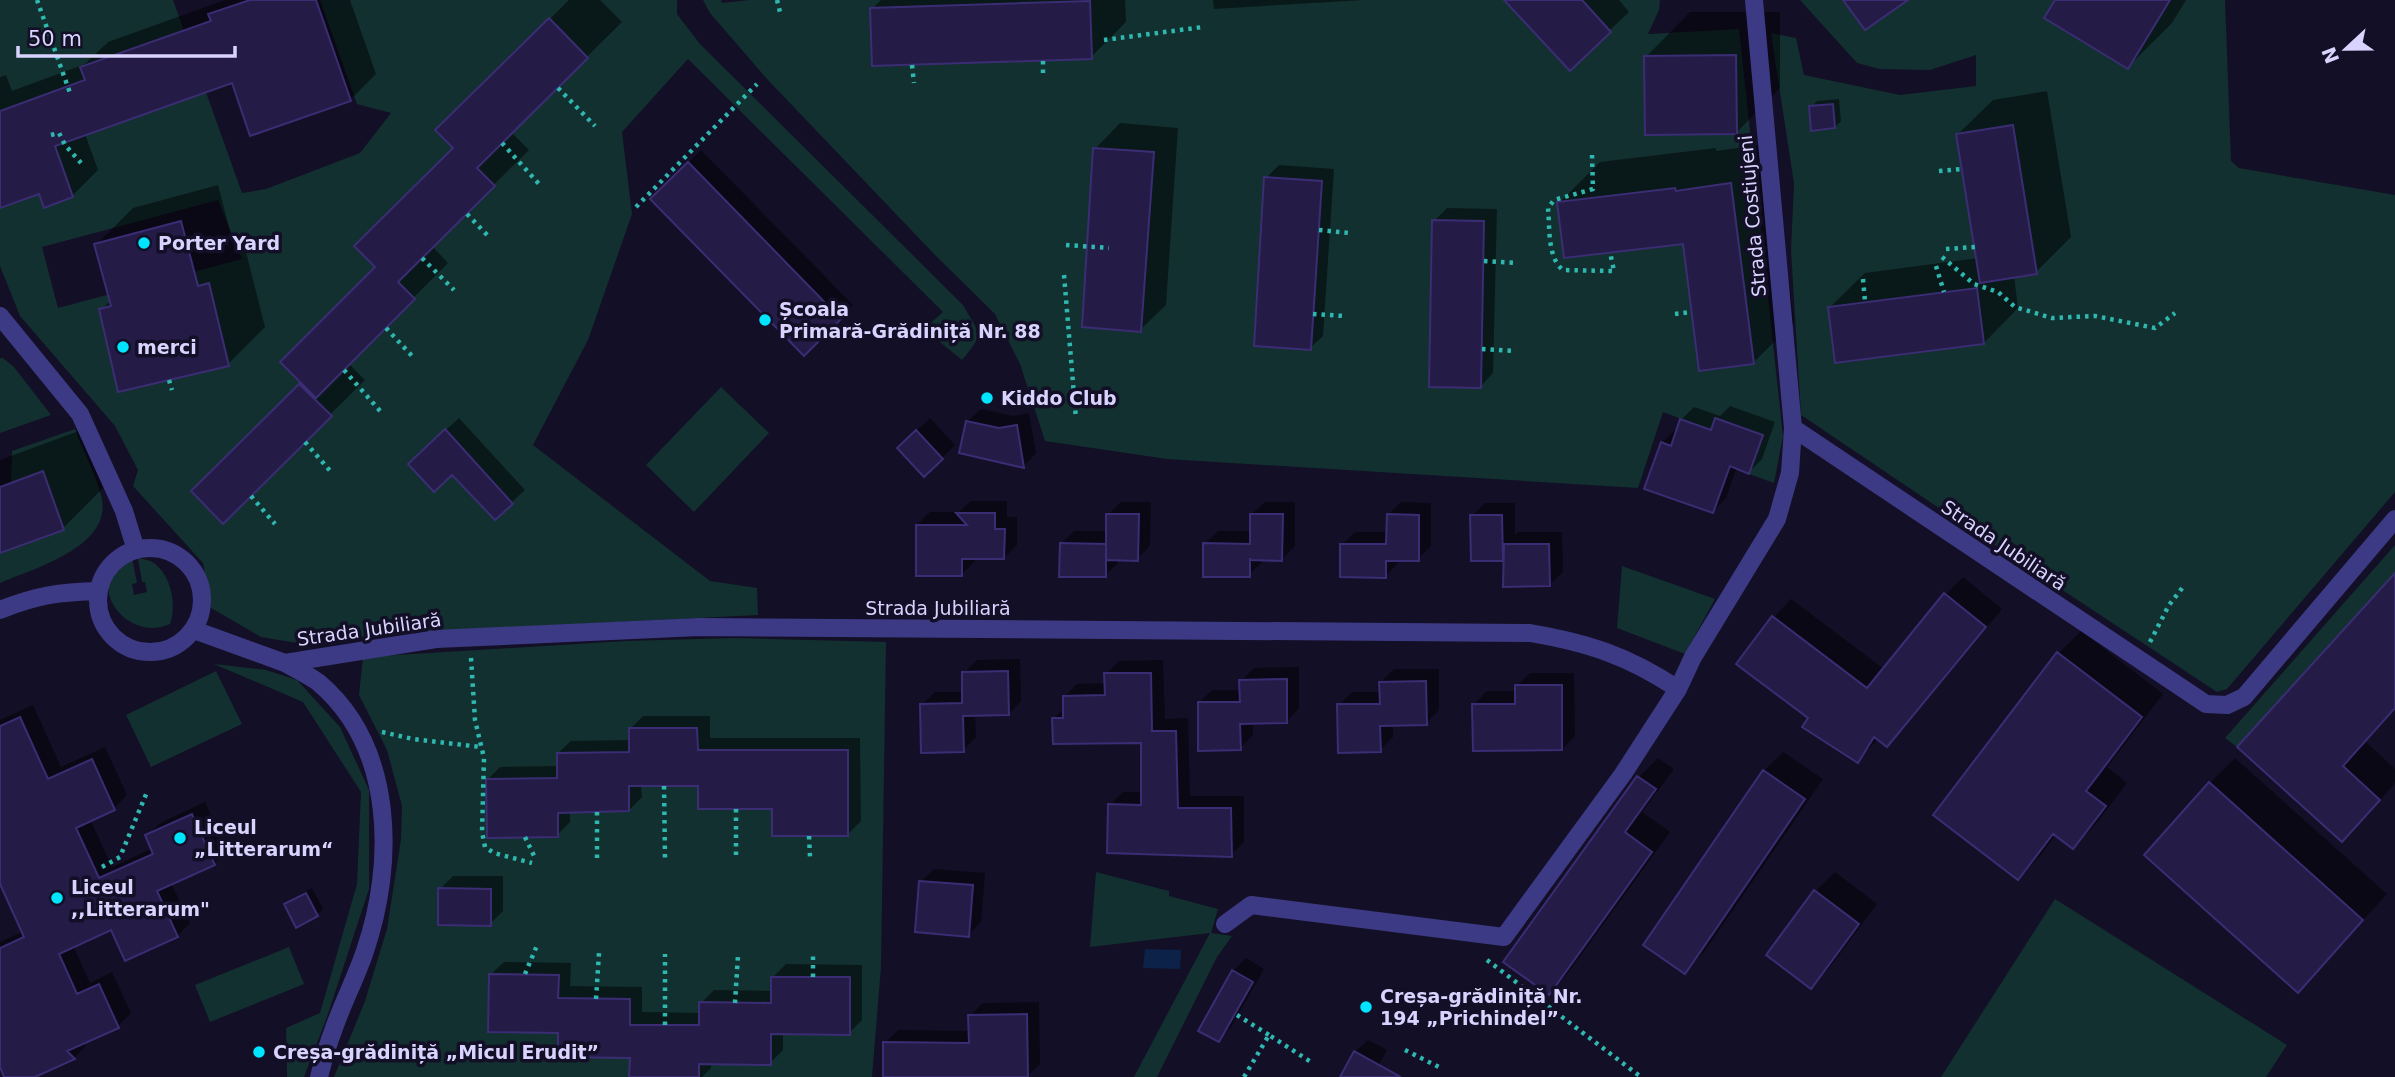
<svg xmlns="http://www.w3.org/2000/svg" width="2395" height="1077" viewBox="0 0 2395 1077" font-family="'DejaVu Sans',sans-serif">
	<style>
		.green { fill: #12302f; fill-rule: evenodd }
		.water { fill: #0c2248 }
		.shadow { fill: #0007 }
		.building { fill: #241b47; stroke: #3b2d73; stroke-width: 2 }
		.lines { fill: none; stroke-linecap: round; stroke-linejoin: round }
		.path { stroke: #2fb8b0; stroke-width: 4.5; stroke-dasharray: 3.5 5; stroke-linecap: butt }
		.minor { stroke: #3d3a85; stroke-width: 18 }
		.poi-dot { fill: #00e5ff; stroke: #130f26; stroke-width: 2.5 }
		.labels { text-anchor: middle; stroke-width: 7; stroke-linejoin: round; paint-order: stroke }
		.street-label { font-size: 19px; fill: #d9d4ff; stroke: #130f26 }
		.poi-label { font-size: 19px; font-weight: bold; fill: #d9d4ff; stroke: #130f26; text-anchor: start }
	</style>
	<rect width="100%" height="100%" fill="#130f26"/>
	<path class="green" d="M0,0h173l69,193 24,-4 94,-36 31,-40 -34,-9 -37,-104h357v14l23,30 263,261c17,30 22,28 -1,55l-38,-31 19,-17 -255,-253 -66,73 10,82 -44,126 -55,105 177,136 47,7 1,27 -321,16 -140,12 -36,-6 -50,-29 -8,-45 -70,-77 5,-16 -23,-44 -95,-110 -20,-50zM218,200l24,59 -184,49 -16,-61z
		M703,0h18l1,3 27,-3h911l-1,10 -11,24 91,-5 44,407 -9,47 -25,-9 14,-39 -47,-17 -5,12 -48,-18 -25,76 -471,-29 -122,-18 -25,-77 -25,-50 -60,-59 -168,-176 -57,-66z
		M1800,0h425l6,161 8,7 156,27v297l-168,197 -10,3 -235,-155 -181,-122 -10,-165 3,-66 -23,-151 25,5 8,37 96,20 76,-9v-31l-46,15 -50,-1 -23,-6z
		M0,358h3l11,9 37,48 -51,18z
		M721,387l48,46 -75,79 -48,-47z
		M75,429c8,22 20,44 26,66 14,51 -66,73 -101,88v-30l64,-24 -21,-58 -32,12 1,-32z
		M2395,545v28l-158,174 -12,-9z
		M132,558l5,25 -5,1 2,11 13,-3 -2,-10h-3l-4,-24c6,1 11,2 16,5 17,12 23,42 16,61 -45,21 -91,-46 -38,-66z
		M1622,566l93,33 -30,55 -68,-26z
		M734,638l152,4 -5,325 -9,110h-538l31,-76 22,-72 14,-90 1,-33 -15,-56 -28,-55 4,-38 263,-16z
		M214,664l52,6 31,10 43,47 29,63v99l-42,128 -23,60h-17l-1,-49 34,-15 37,-129 4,-92 -58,-90z
		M216,671l26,53 -91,43 -25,-52z
		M1096,872l73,19v5l49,13 -7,24 21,3 -15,21 -60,120h-23l76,-144 -120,14z
		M2055,899l232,146 -21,32h-325z
		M289,947l15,37 -94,38 -15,-37z"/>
	<path class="water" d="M1145,949l36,1 -1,19 -37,-1z"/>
	<path class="shadow" d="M225,0h125l26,74 -26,26 -117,-19 -148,53 13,36 -26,26 -32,-5 -40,15v-129l6,-2 6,16 73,-27 23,-22z
		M569,0h31l22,22 -111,110 18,18 -97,96 16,17 -100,100 17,17 -142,141 -30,-30 110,-109 152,-234 -17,-18z
		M881,0h244l1,22 -35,35 -219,-48z
		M1213,0h150l-149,9z
		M1506,0h113l10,12 -59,56z
		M2058,0h128l-14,23 -44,44z
		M1690,12h90v76l-44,45 -90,-76z
		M2047,91l24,146 -35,35 -22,3 4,33 -34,35 -154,-36 35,-34 113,-15 -20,-124 35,-34z
		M1839,99l2,22 -6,6 -24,-20 6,-6z
		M1120,123l58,5 -12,177 -26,25 -45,-181z
		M1772,143l22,179 -41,41 -69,-121 -125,-39 41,-41 116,-14v3z
		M701,150l152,155 -49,49 -152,-155z
		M1279,165l55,4 -11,167 -13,12 -44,-170z
		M218,185l17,65 10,-2 20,79 -37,37 -127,-54 10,-10 -15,-55 37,-37z
		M1447,208l50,1 -4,164 -12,13 -47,-165z
		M1730,406l45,16 -13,37 -13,13 -12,-5 -11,31 -13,13 -51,-68 13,-13 3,1 3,-11 13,-13 26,9z
		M981,409l32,7 16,-3 7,40 -12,13 -63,-14 7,-31z
		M459,418l66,72 -30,28 -42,-46 -30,-21z
		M930,418l25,27 -13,13 -30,-23z
		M87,428l20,56 -44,44 -63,23v-91z
		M971,501h36v16h10v28l-13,13h-29v3l-13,13 -45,-49 13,-13h29z
		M1121,502h30l-1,44 -13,13h-19v4l-13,12 -44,-31 13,-13h34v-16z
		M1265,502h30v44l-13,13h-20v3l-13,13 -44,-31 13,-13h34v-17z
		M1401,502l30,1v43l-13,13h-20v4l-12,13 -44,-31 13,-13h33v-17z
		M1485,503h30v32l3,-3h44l1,40 -13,12 -45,-28 -2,3 -31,-43z
		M2395,575v133l-30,33 30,28v14l-29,33 -126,-69z
		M1963,577l39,32 -97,118 -18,18 -8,-7 -22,23 -47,-43 -72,-54 36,-47 17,-18 93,70 62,-75z
		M2081,631l82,63 -56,73 20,16 -32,42 -22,22 -17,-13 -16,22 -22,22 -83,-64 124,-161z
		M1020,659l1,42 -12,13h-34l1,23 -13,13 -41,-45 13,-13h29v-19l13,-13z
		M1163,660l2,59 23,-1 2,78h54v46l-13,13 -121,-50 13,-13h20l-1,-51 -88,-22 10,-11v-11l13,-13 29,-1v-9l13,-13z
		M1299,667v41l-12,13 -34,1v13l-13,13 -41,-45 13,-13h29v-9l13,-13z
		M1394,669h45v41l-13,13 -33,1v13l-13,13 -41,-45 13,-13h29v-10z
		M1530,673h44l1,63 -13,13 -88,-45 13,-13h30v-5z
		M33,705l28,62 44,-20 22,48 -13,13 -24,11 22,48 41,-19 -6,-12 13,-13 45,-21 22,49 -13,12 -43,20 19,40 -13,13 -65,-8 -39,17 17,38 22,-11 19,41 -13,13 -35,16 3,3 -12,13 -43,19h-25l-6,-14v-121l24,-11 -24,-52v-159z
		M643,716h67v22h150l1,83 -13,13 -148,-50 -59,1 1,12 -13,13 -59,1v11l-13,13 -70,-55 13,-13 59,-1 -1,-13 13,-12 59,-1v-11z
		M1783,752l40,27 -119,173 -19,19 79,-200z
		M1658,758l16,11 -32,43 28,20 -102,141 -19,20 -43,-32 133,-184z
		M2235,758l152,136 -89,97 -88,-208z
		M934,869l51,4 -4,49 -13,13 -47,-53z
		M1835,872l42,32 -47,63 -19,20 5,-96z
		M453,876h50v35l-13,13 -50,-35z
		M312,888l11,21 -6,6 -31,-10 6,-6z
		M1246,958l18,11 -33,58 -13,13 15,-69z
		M504,962l67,1 -1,23 72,1v25l59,1v-10l13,-13 59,1v-14l13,-13 76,1v55l-13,13h-66v17l-13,13 -59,-1v6l-9,9h-71v-21l-71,-25 -69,-57z
		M1039,1002l1,62 -13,12 -142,1v-34l13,-13 72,1v-15l13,-13z
		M1368,1040l19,10 -15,27h-30l13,-25z"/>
	<path class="building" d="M250,0h66l35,101 -101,35 -18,-53 -177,63 18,51 -29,11 -5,-14 -39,14v-97l85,-31 -5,-13 131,-46 -3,-7z
		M1504,0h78l29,32 -41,39z
		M1843,0h65l-43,30z
		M2055,0h115l-42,69 -84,-51z
		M1090,1l2,58 -220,7 -2,-58z
		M549,18l39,40 -111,110 18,18 -97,96 17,17 -99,99 -36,-36 95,-95 -21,-21 99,-98 -18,-18z
		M1736,55l1,79 -92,1 -1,-79z
		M1833,104l2,24 -24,3 -2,-25z
		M2013,125l24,149 -57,9 -24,-149z
		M1093,148l61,4 -13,180 -59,-5z
		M688,162l153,157 -37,37 -154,-157z
		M1264,177l58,4 -11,169 -57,-4z
		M1731,183l23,181 -55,7 -16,-127 -119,14 -7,-56 118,-14 1,3z
		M1432,220l52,1 -3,167 -52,-1z
		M181,221l17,65 11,-3 20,83 -111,26 -19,-83 12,-3 -17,-62z
		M1977,288l7,56 -149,19 -7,-56z
		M299,384l33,32 -109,108 -32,-33z
		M1715,418l48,17 -14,39 -19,-8 -17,47 -69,-24 17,-47 10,4 9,-27 31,11z
		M966,421l33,7 18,-3 7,43 -65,-15z
		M445,429l68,75 -18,16 -43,-45 -18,17 -26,-28z
		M916,430l27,29 -19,18 -27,-29z
		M43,471l21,59 -64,23v-66z
		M956,513h39v16h10l-1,30h-42v17h-46v-51h51z
		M1106,514h33l-1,47 -32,-1v17h-47l1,-34 46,1v15z
		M1250,514h33l-1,47 -32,-1v-2v19h-47v-34l47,1z
		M1387,514l32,1v46h-33v17l-46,-1v-33h46z
		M1470,515h32l1,46h-32z
		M1504,544h45l1,42 -47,1z
		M2395,573v135l-52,58 37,34 -38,42 -105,-95z
		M1944,593l42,34 -99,120 -13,-10 -16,26 -56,-36 6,-9 -72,-54 36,-48 95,72z
		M2057,652l85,65 -56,74 20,15 -33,43 -20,-15 -35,46 -85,-65z
		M1008,671l1,44 -46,1 1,36 -43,1 -1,-49 42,-1v-31z
		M1104,673h47l1,58h24l2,77h53l1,49 -125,-4 1,-49 33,1v-62l-88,1 -1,-26h11v-22l42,-1z
		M1287,679v44l-47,1 1,26 -43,1v-49h42l-1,-22z
		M1426,681l1,44 -47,1 1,26 -43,1 -1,-49h43l-1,-22z
		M1515,685h47v65l-89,1 -1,-47h43z
		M20,717l28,62 44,-20 23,51 -39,18 23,50 54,-24 -8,-19 47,-21 23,51 -58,26 21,46 -53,24 -14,-31 -52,24 18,40 22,-10 20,44 -52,23 8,8 -40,18h-31l-4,-10v-119l24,-11 -24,-53v-158z
		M629,728h68l1,22h150v86h-76v-27h-74v-23h-69v25l-71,2v24l-71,1 -1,-59 71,-1v-25l72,-1z
		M1763,770l42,29 -120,175 -42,-29z
		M1637,776l19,13 -31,43 27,20 -103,143 -46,-33z
		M2209,782l154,138 -65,73 -154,-138z
		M919,881l54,4 -4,52 -54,-5z
		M438,888l53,1v37l-53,-1z
		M1814,890l45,34 -48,65 -45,-34z
		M306,893l12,23 -22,12 -12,-24z
		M1232,970l21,12 -34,60 -21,-11z
		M489,974l70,1 -1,23 72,1v26h69v-23l72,1v-26h79v58l-79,-1v31l-72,-1v13h-70l1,-19 -72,-1v-24l-70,-1z
		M1027,1014l1,63h-145v-35l86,1 -1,-28z
		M1354,1051l47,26h-61z"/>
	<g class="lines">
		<path class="path" d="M37,0l33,93
			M777,0l3,12
			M1104,40l99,-13
			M1043,61v16
			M912,65l2,18
			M558,88l37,38
			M51,135l8,-2 6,12 16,18
			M502,143l37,41
			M1592,155l1,34 -39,11 -6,8c2,20 -1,49 15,62l51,1 -4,-19
			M1939,171l23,-2
			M636,207l121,-123
			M467,214l23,24
			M1319,230l30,3
			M1066,245l43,3
			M1946,249l29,-2
			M1942,257l32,27 24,8 17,15 37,11 43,-2 60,12 20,-15
			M422,258l32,32
			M1484,261l34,2
			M1936,266l8,26
			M1064,275l12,144
			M1863,279l2,23
			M1313,314l31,2
			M1675,314l16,-2
			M386,328l28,30
			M1482,349l34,2
			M344,370l37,42
			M169,380l3,10
			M305,442l27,31
			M251,496l24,28
			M2150,642l19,-37 14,-18
			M471,658l4,62 9,38 -2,74 3,15 9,6 38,10
			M382,732l31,7 68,8
			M664,786l1,72
			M736,809v48
			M597,812v46
			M809,836l1,21
			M525,837l11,23
			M102,867l18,-10 27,-65
			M1487,960l154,117
			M525,974l13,-31
			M813,977v-21
			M596,999l3,-46
			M735,1003l3,-48
			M1237,1015l32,20
			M665,1025v-71
			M1405,1050l38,19
			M1244,1077l25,-42 42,27"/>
		<path class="minor" d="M0,316l80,98 44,97 12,39
			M1793,428l413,276 21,1 17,-8 151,-178
			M98 600a52 52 0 1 1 104 0a52 52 0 1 1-104 0Z
			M0,610c37,-15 60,-18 99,-19
			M194,630l91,33 151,-24 263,-12 831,6c59,10 98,23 148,56
			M285,663c11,6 23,12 33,19 77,65 77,181 47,269 -9,27 -23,53 -32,80 -6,15 -10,31 -14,46
			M1225,924l26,-19 253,32 119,-163 55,-85 15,-32 84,-138 13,-46 3,-45 -39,-428"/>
	</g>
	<g class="poi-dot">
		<circle cx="144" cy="243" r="7"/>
		<circle cx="765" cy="320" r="7"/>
		<circle cx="123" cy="347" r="7"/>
		<circle cx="987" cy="398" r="7"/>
		<circle cx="180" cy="838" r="7"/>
		<circle cx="57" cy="898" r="7"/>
		<circle cx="1366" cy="1007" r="7"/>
		<circle cx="259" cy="1052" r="7"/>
	</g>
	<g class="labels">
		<g class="street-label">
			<text transform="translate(1752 216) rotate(-95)" y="7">Strada Costiujeni</text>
			<text transform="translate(2004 545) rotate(34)" y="7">Strada Jubiliară</text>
			<text x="938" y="615">Strada Jubiliară</text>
			<text transform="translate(369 629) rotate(-8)" y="7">Strada Jubiliară</text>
		</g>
		<g class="poi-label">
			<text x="158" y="250">Porter Yard</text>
			<text x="779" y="316">Școala<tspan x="779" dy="22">Primară-Grădiniță Nr. 88</tspan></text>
			<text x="137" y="354">merci</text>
			<text x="1001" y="405">Kiddo Club</text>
			<text x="194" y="834">Liceul<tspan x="194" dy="22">„Litterarum“</tspan></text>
			<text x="71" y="894">Liceul<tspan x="71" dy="22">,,Litterarum"</tspan></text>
			<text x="1380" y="1003">Creșa-grădiniță Nr.<tspan x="1380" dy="22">194 „Prichindel”</tspan></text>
			<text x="273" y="1059">Creșa-grădiniță „Micul Erudit”</text>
		</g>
	</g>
	<g transform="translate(2346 49) rotate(248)" stroke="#130f26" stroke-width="5" paint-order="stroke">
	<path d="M0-5L12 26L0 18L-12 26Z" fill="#d9d4ff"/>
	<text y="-10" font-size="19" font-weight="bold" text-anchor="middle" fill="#d9d4ff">N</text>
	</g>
	<path d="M18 46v10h217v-10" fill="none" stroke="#d9d4ff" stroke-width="3.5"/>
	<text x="28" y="46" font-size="21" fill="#d9d4ff" stroke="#130f26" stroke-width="5" paint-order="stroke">50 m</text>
</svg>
